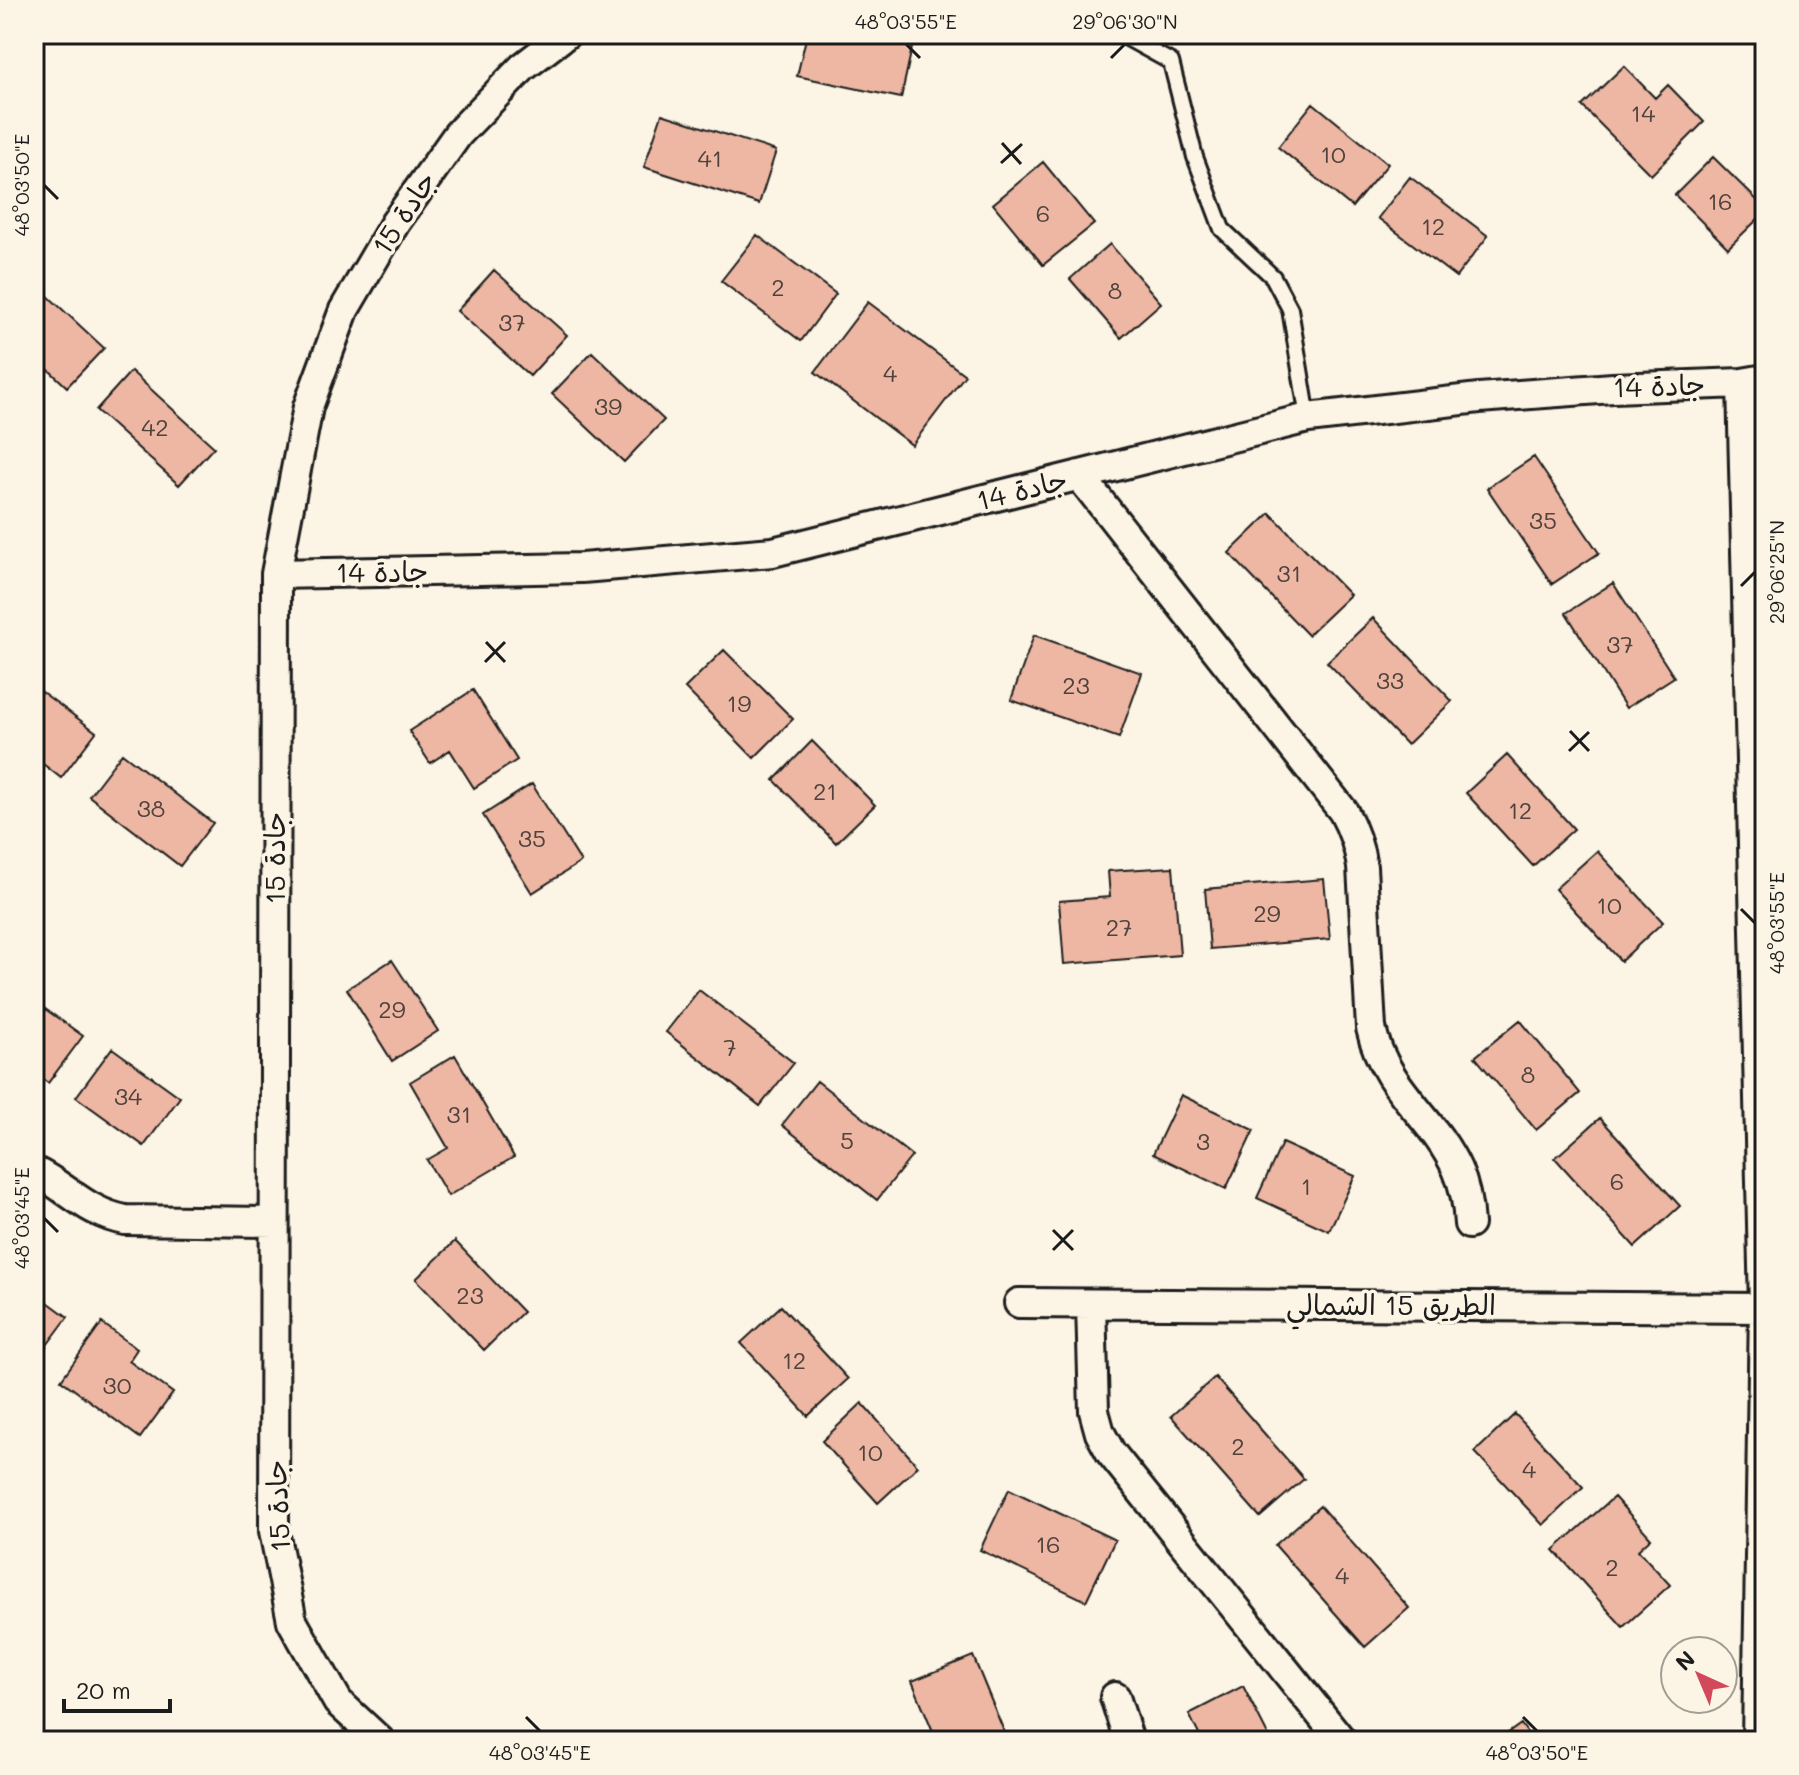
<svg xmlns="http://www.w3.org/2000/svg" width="1799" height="1775" viewBox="0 0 1799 1775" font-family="Mali,'Playpen Sans Arabic',sans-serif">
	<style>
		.building { fill: #eeb7a3; stroke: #1c1c1c; stroke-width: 2 }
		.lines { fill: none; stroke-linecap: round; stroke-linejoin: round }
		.lane-casing { stroke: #1c1c1c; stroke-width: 20 }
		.street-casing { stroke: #1c1c1c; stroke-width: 34 }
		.lane { stroke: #fcf5e5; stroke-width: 14 }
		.street { stroke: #fcf5e5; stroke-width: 28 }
		.ticks { fill: none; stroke: #1c1c1c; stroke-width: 3 }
		.labels { text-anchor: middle; stroke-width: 7; stroke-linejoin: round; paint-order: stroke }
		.number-label { font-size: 24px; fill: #50433e }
		.street-label { font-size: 28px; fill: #1c1c1c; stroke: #fcf5e5 }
		.neatline { fill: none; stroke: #1c1c1c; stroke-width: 3 }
		.ticks-label { font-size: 20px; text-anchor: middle; fill: #1c1c1c }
	</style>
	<rect width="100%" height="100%" fill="#fcf5e5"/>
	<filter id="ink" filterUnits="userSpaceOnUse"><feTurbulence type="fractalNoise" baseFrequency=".0125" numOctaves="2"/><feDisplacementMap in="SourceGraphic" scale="16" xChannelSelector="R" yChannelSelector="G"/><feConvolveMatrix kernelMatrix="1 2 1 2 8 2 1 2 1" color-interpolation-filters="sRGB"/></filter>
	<g filter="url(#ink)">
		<path class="building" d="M807,34h108l-14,64 -104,-22z
			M1624,66l31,32 13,-13 36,37 -53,53 -69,-69z
			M1313,103l75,61 -36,43 -74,-60z
			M662,114l114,37 -17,53 -115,-37z
			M1713,157l52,51v4l-37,36 -53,-53z
			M1043,162l51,62 -51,41 -50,-61z
			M1410,177l78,59 -32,41 -78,-59z
			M757,235l79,59 -35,47 -80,-60z
			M1110,244l51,59 -40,35 -51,-59z
			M494,270l73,65 -37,41 -73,-65z
			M34,283l70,65 -37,39 -33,-31z
			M868,302l97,73 -53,70 -97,-73z
			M592,352l72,68 -40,42 -72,-68z
			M131,371l83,76 -35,38 -83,-75z
			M1534,457l65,96 -47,31 -65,-96z
			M1270,513l80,82 -42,40 -79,-82z
			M1613,583l61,94 -48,31 -60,-95z
			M1373,618l79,83 -45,44 -80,-83z
			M1034,635l108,38 -23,65 -108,-38z
			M724,650l69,69 -39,39 -69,-70z
			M34,686l62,46 -35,46 -27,-21z
			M473,690l44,70 -43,28 -24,-38 -20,13 -21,-32z
			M812,741l63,64 -39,38 -62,-63z
			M122,753l91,70 -33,43 -91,-70z
			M1507,755l67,74 -41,37 -67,-73z
			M532,784l49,78 -49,31 -49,-78z
			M1597,851l66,71 -42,39 -66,-72z
			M1173,867l7,88 -116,9 -5,-63 51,-4 -2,-26z
			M1324,879l6,60 -120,10 -5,-60z
			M392,960l46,71 -46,30 -45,-72z
			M699,990l95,73 -34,43 -94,-74z
			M34,1001l49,35 -35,47 -14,-10z
			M1520,1020l60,73 -44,37 -61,-73z
			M112,1048l68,49 -36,49 -68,-49z
			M455,1055l59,102 -66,39 -21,-36 21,-12 -38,-66z
			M817,1081l95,75 -35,44 -95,-75z
			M1181,1095l73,35 -28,59 -73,-35z
			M1600,1118l80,88 -45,41 -80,-89z
			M1282,1143l73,33 -26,55 -72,-33z
			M455,1241l68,71 -39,38 -68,-71z
			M34,1292l34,25 -33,44 -1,-1z
			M781,1306l67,73 -40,37 -67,-73z
			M102,1323l35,26 -8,12 44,32 -33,45 -79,-58z
			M1215,1377l89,102 -44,38 -89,-101z
			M862,1403l56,63 -40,37 -56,-62z
			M1515,1414l68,73 -40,38 -68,-73z
			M1009,1489l106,51 -29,61 -106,-51z
			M1614,1497l37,41 -13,12 32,35 -47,42 -69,-77z
			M1320,1506l89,102 -44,39 -90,-102z
			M973,1656l35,85h-71l-25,-60z
			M1243,1686l28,55h-69l-13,-27z
			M1521,1724l12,17h-36z"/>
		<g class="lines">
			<defs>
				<path id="lane" d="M1120,34l51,28 24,95 27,72 51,48 17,32 18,109"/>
				<path id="street" d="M1742,383l22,925 -7,433
					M1079,475l264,336c10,18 16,35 19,56l9,161c14,62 62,88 86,141 8,18 11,36 12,55
					M276,574l306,-6 191,-16 535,-134 171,-20 134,-10 129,-5 23,-4
					M34,1171c35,17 51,41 91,49l149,2
					M1019,1303l745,5
					M1091,1304l3,107 6,22 11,20 231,288
					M1115,1697l14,44
					M380,1741l-42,-39 -46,-81 -18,-90 2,-957 32,-167 36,-97 51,-87 63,-89 65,-67 43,-33"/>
			</defs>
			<use href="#lane" class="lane-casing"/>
			<use href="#street" class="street-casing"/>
			<use href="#lane" class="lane"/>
			<use href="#street" class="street"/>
		</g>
	</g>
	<path class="ticks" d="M906,44l14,14M1111,58l14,-14M1002,143l19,21M1001,163l21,-19M44,185l14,14M1741,586l14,-14M486,642l19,20M485,662l20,-20M1570,731l19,20M1569,751l20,-19M1741,909l14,14M44,1218l14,14M1053,1230l20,20M1053,1250l20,-20M526,1717l14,14M1523,1717l14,14"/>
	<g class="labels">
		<g class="number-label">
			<text x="1643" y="122">14</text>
			<text x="1333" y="163">10</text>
			<text x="710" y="167">41</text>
			<text x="1720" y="210">16</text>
			<text x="1043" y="222">6</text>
			<text x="1433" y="235">12</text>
			<text x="778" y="296">2</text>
			<text x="1115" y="299">8</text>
			<text x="512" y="331">37</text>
			<text x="890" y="382">4</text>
			<text x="608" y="415">39</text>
			<text x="155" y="436">42</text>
			<text x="1543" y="529">35</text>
			<text x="1289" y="582">31</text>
			<text x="1620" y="653">37</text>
			<text x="1390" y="689">33</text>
			<text x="1076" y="694">23</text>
			<text x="739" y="712">19</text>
			<text x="825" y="800">21</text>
			<text x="151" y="817">38</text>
			<text x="1520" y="819">12</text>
			<text x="532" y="847">35</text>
			<text x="1609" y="914">10</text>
			<text x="1267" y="922">29</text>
			<text x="1119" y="936">27</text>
			<text x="392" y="1018">29</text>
			<text x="730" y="1056">7</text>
			<text x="1528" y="1083">8</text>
			<text x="128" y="1105">34</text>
			<text x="459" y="1123">31</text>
			<text x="847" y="1149">5</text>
			<text x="1203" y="1150">3</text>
			<text x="1617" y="1190">6</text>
			<text x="1306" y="1195">1</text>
			<text x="470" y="1304">23</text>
			<text x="794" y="1369">12</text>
			<text x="117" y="1394">30</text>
			<text x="1238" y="1455">2</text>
			<text x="870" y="1461">10</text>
			<text x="1529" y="1478">4</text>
			<text x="1048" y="1553">16</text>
			<text x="1612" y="1576">2</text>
			<text x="1342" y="1584">4</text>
		</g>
		<g class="street-label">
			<text transform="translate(404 213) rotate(-57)" y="10">جادة 15</text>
			<text transform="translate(1659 386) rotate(-2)" y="10">جادة 14</text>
			<text transform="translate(1022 490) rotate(-14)" y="10">جادة 14</text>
			<text transform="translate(382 572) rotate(-1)" y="10">جادة 14</text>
			<text transform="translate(275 858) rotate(-90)" y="10">جادة 15</text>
			<text x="1391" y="1315">الطريق 15 الشمالي</text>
			<text transform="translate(278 1506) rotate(-93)" y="10">جادة 15</text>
		</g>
	</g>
	<rect width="1799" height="1775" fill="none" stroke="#fcf5e5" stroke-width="88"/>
	<g transform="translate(1699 1675) rotate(316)"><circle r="38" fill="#fcf5e5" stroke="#a29e95" stroke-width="2"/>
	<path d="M0-6L14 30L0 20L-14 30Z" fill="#d1495b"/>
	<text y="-12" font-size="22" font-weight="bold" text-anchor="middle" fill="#1c1c1c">N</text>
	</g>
	<path d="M64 1699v12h106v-12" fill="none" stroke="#1c1c1c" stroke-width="4"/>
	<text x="76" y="1699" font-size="24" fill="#1c1c1c" stroke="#fcf5e5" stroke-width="6" paint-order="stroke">20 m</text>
	<rect x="44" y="44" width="1711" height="1687" class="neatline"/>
	<g class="ticks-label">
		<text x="906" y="29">48°03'55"E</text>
		<text x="1125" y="29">29°06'30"N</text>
		<text transform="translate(22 185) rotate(-90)" y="7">48°03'50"E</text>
		<text transform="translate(1777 572) rotate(-90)" y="7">29°06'25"N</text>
		<text transform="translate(1777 923) rotate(-90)" y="7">48°03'55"E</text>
		<text transform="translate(22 1218) rotate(-90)" y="7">48°03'45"E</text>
		<text x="540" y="1760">48°03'45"E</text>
		<text x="1537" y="1760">48°03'50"E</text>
	</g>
</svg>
